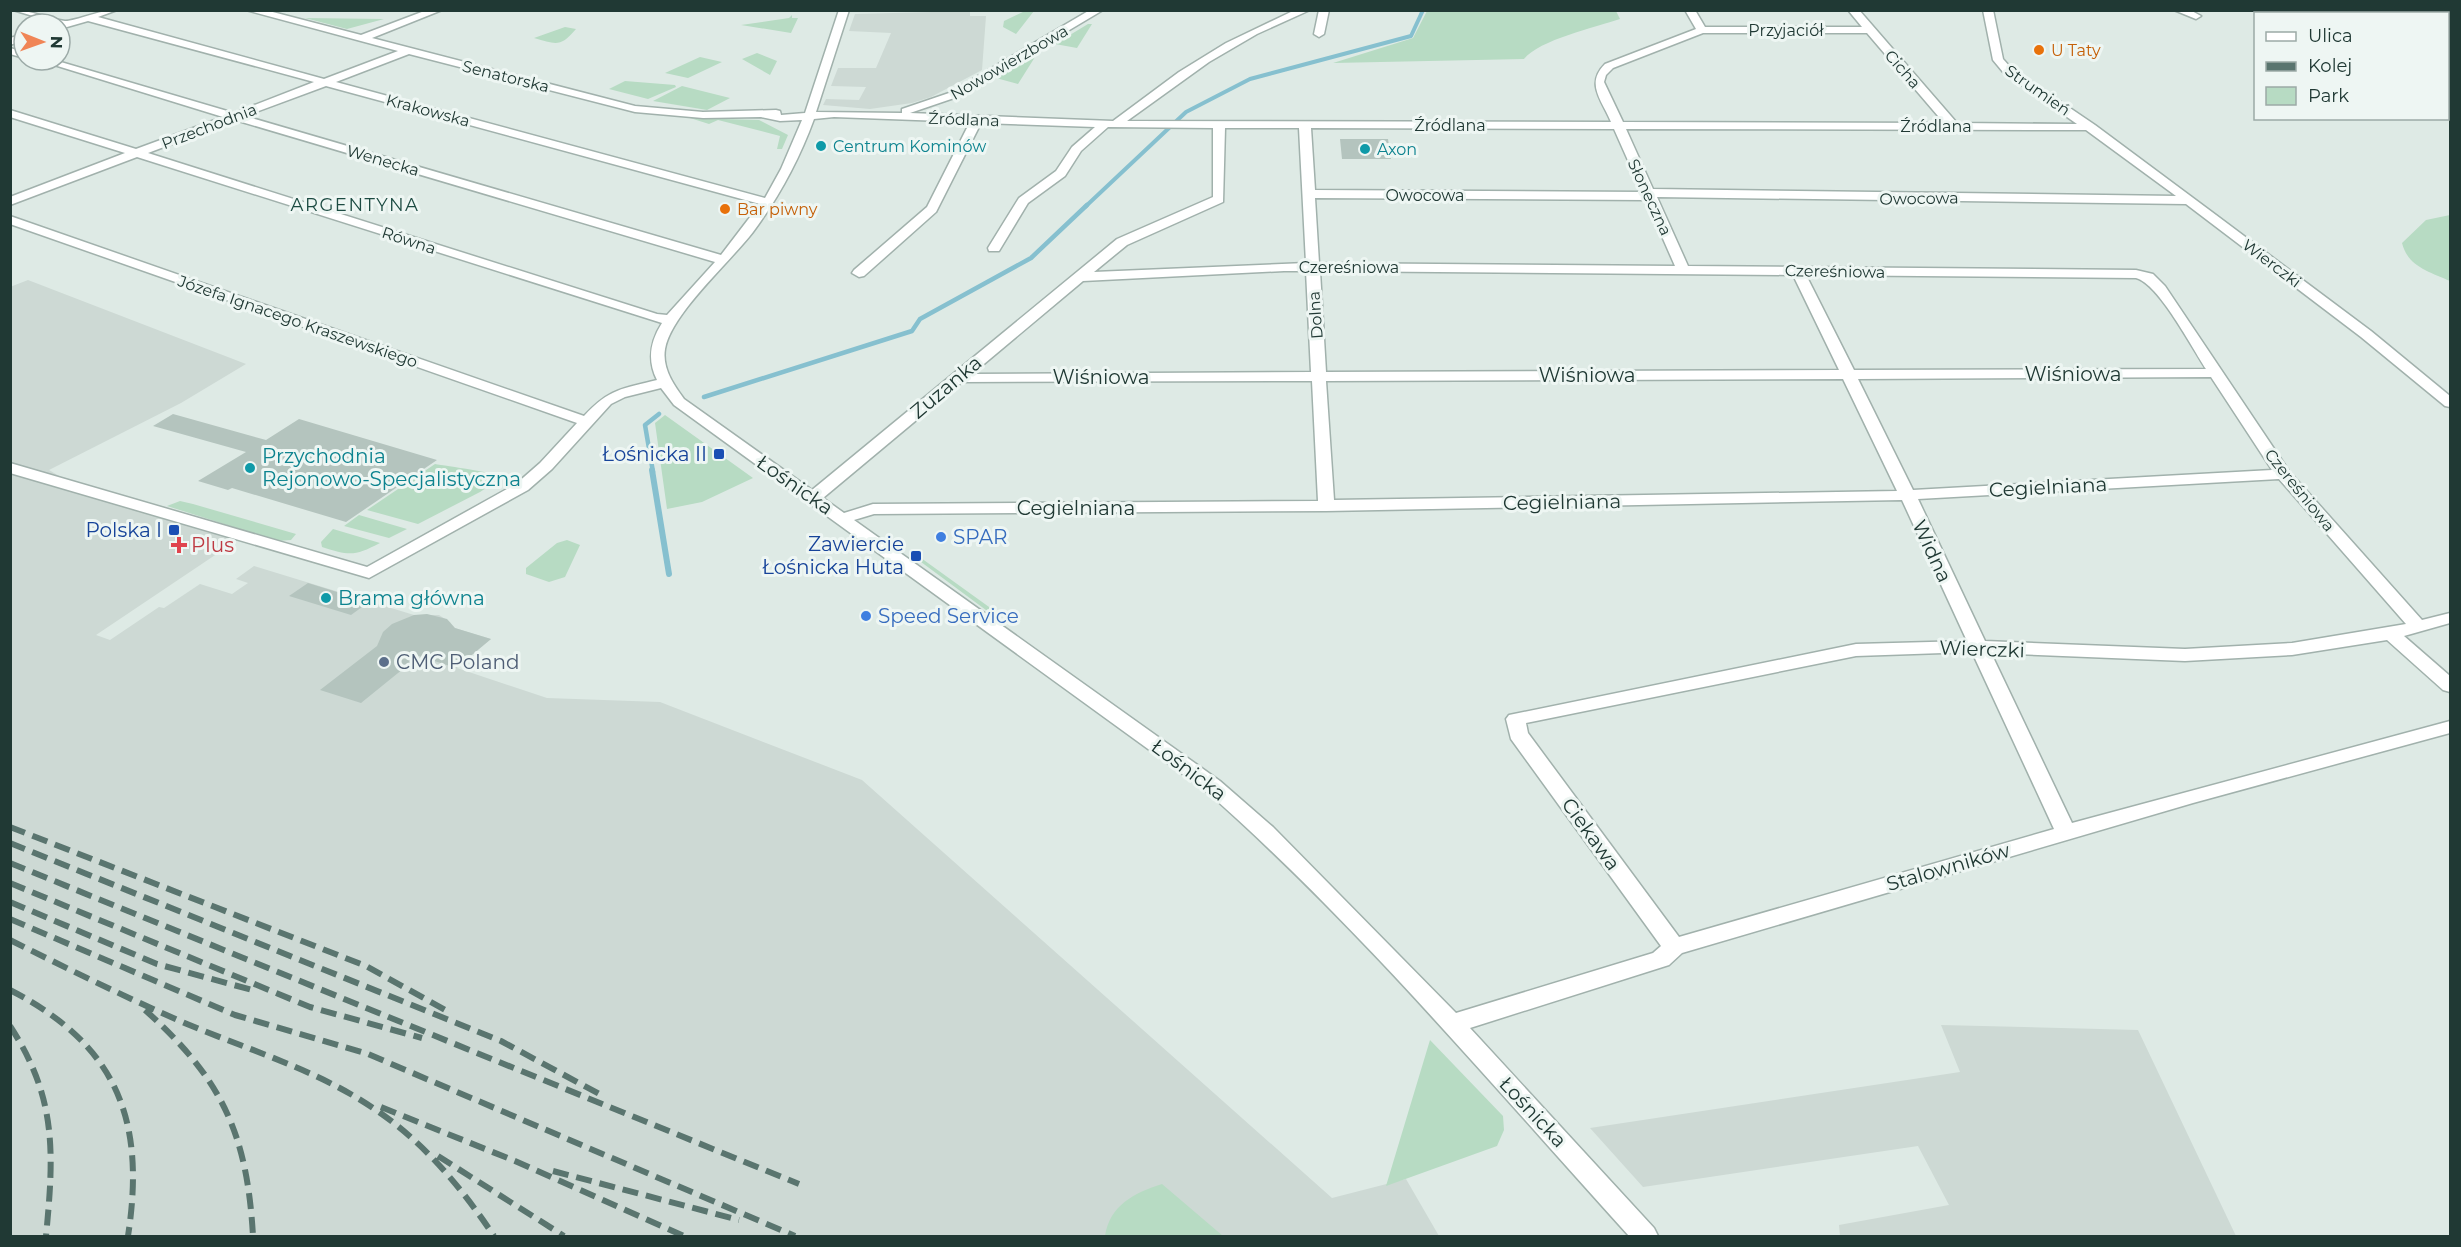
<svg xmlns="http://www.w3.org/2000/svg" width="2461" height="1247" viewBox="0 0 2461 1247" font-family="Montserrat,sans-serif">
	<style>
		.built { fill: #cdd9d4 }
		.green { fill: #b7dbc3 }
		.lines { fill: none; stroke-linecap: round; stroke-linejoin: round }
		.stream-far2 { stroke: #86c0cf; stroke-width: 4 }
		.stream-far1 { stroke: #86c0cf; stroke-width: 4.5 }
		.stream { stroke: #86c0cf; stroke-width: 6 }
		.building { fill: #b4c4be }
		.minor-casing { stroke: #a1b1ac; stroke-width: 3 }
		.minor { fill: #fff; fill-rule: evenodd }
		.rail { stroke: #5a756f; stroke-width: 6; stroke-dasharray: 16 8; stroke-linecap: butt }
		.food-dot { fill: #e8710a; stroke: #eef6f3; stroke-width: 2 }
		.culture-dot { fill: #0f9aa8; stroke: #eef6f3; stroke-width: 2 }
		.transit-dot { fill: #1a4fb4; stroke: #eef6f3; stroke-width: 2 }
		.shop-dot { fill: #3f7fe0; stroke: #eef6f3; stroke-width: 2 }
		.health-dot { fill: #e0444e; stroke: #eef6f3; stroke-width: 2 }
		.service-dot { fill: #5c6f8a; stroke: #eef6f3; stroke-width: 2 }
		.labels { text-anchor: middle; stroke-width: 6; stroke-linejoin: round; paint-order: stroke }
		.far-street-label { font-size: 16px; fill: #203934; stroke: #eef6f3 }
		.far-food-label { font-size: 16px; fill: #c56008; stroke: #eef6f3; text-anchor: start }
		.far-culture-label { font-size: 16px; fill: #0d838f; stroke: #eef6f3; text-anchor: start }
		.far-neighbourhood-label { font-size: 18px; letter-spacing: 1.5px; fill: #1c4b42; stroke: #eef6f3 }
		.street-label { font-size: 20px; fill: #203934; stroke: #eef6f3 }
		.transit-label { font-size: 20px; fill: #164399; stroke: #eef6f3; text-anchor: end }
		.culture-label { font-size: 20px; fill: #0d838f; stroke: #eef6f3; text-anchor: start }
		.shop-label { font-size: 20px; fill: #366cbe; stroke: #eef6f3; text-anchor: start }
		.health-label { font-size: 20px; fill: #be3a42; stroke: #eef6f3; text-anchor: start }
		.service-label { font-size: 20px; fill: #4e5e75; stroke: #eef6f3; text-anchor: start }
	</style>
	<rect width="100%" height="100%" fill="#deeae5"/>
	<path class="built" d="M970,11v5h16l-4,54 -51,27 -19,6 -42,6 -47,-4 3,-6 33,1 7,-13 -35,-1 7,-18h38l15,-35 -42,-2 6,-17z
		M28,280l218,84 -65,39 -132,67 37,22 156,45 -146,98 14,5 49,-33 5,1 36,-24 32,10 16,-11 -12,-4 18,-13 160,49h25l12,8 -3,3 43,13 -34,29 90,30 113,4 202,78 470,418 74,-19 33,57h-1428l-1,-949z
		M1941,1025l197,5 98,206h-396l-1,-11 110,-20 -31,-59 -275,41 -53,-59 370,-56z"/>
	<path class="green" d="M1025,11h9l-18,23 -13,-7 1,-6z
		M1616,11l4,8c-24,8 -81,21 -96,40l-191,4 80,-25 14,-27z
		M792,15v3h6l-7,15 -50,-8 48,-7z
		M305,18l79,1 -37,10z
		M1088,24h4l-15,24 -22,-4z
		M565,27l11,2c-16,19 -20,15 -42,9z
		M757,53l20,8 -7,14 -28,-16z
		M700,57l22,5 -34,16 -23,-5z
		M1033,57h2l-17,27 -22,-6z
		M625,81l50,4 1,2 -28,12 -39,-10z
		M682,86l48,12 -23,12 -54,-9z
		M690,118l69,2 29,15 -6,14h-5l3,-13 -62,-16 -9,4z
		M2450,215v66c-20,-9 -42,-14 -48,-38l24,-23z
		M665,415l88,63 -51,24 -35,7 -12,-86z
		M435,464c11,2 64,9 68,13l-23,15 -62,32 -51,-14z
		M180,501l13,3 103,30 -5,6 -13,1 -111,-35z
		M359,515l48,14 -18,9 -45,-12z
		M333,529l47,14c-25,13 -30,13 -58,4l-1,-5z
		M567,540l13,5 -15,32 -16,5 -23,-8v-6l31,-25z
		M921,558l75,54 -6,1 -73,-54z
		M1430,1040l73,76 1,14 -7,16 -111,40z
		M1162,1184l61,52h-118c5,-31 29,-43 57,-52z"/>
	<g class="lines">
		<path class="stream-far2" d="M1085,207l101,-95 64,-33 161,-43 12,-26"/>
		<path class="stream-far1" d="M704,397l208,-66 8,-12 111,-61 56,-53
			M653,472l-8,-47 14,-11"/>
		<path class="stream" d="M652,470l17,104"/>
	</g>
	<path class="building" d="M1340,139h48l3,20h-49z
		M173,414l93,26 33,-21 138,41 -91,62 -114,-34 -4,2 -30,-9 48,-29 -93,-26z
		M308,583l61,19 -18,13 -62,-19z
		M427,614l20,5 8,9 36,11 -35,29 -37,-12 -58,47 -41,-13 57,-44 6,-14 9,-8 22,-9z"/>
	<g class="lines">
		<defs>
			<path id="minor" d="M13,10c19,0 34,9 52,11 12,0 33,-11 52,-11l-19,7 226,62 74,-28 -152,-41h19l96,25 66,-25h15l-70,28 263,68 68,6 73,-2 4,1 1,4 24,-2 34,-103h10l-33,102 86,1v-4l47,-16 141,-83h13l-146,87 -47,16 203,8 66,-49 47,-29 69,-33h15l-53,24 -48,28 -82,59 484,1c-9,-22 -26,-38 -6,-58l91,-35 -11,-19h10l10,17h157l-14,-17h11l98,113 120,1 -74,-52 -10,-12 -10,-50h10l10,49 8,9 84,57 121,90 155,116 79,65v11l-5,-1 -84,-69 -175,-133 -529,-7 31,69 448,4 17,4 12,12 124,185 133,149 28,-7v10l-46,13 46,40v16l-7,-2 -56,-50 -95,15 -107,6 -194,-8 81,170 378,-102v12l-257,70 -511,150 -13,12 -199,63 184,200 4,8h-29c-137,-151 -270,-310 -423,-445l-532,-386 -13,-17 -36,9 -14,7 -59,65 -24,21 -159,88 -359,-105v-10l357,104 149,-83 24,-21 37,-40 -567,-199v-8l574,200c26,-28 38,-27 73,-36 -10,-20 -7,-38 5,-57l-525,-166 -127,48v-8l115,-44 -115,-36v-7l126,39 87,-32 -185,-57h16l180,53 80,-31 -226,-61 -28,8v-5zM1703,33h164l77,90 -321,-1 -19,-40 2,-7 7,-7zM409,54l226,58 68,6 58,-1 19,4 22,-1 -21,49 -16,29 -429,-116zM326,86l434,118 -39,51 -476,-139zM834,117l136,5 -43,85 -73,63 -2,3 7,4 5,-1 72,-64 45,-89 114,4 -23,20 -16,24 -37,27 -31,50 1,3h10l29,-48 37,-27 16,-25 27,-24 105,1v69l-96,42 -305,251 -128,-91c-11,-15 -22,-31 -19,-50 6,-35 65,-87 88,-117 26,-35 46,-72 61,-113zM235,120l480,142 -48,53 -10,-1 -509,-161zM1225,128h74l7,135 -212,9 33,-27 96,-43zM1311,128l303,1 28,63 -327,-2zM1626,129l460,1 90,66 -523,-7zM1315,198l331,2 29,66 -356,-3zM1284,271h22l5,101 -339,2 111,-93zM1320,271l473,4 46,95 -513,2zM1806,275l330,3c23,6 56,70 70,91l-352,1zM2211,377l61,93 -359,20 -55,-111zM1843,379l54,112 -563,9 -8,-119zM1312,381l6,120 -445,3 -29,9 -21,-15 139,-116zM2279,479l127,145 -114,19 -107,6 -200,-8 -67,-142zM1902,500l65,141 -111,3 -347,71 -3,4 5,20 150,207 -8,7 -197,60 -183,-186 -53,-46 -366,-261 20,-6 452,-3zM1972,652l82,177 -375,108 -151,-204 -2,-10 330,-67z
				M1319,10h10l-5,24 -5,3 -5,-3z
				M2174,10h16l11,6 -5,3z
				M24,34v6l-14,5v-7z
				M10,48l14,4v6l-14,-4z"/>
		</defs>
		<use href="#minor" class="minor-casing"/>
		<use href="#minor" class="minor"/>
		<path class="rail" d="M10,827l356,139 83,46
			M10,843l491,198 102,55
			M10,863l789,321
			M10,883l300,124 112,31
			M10,902l147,62 95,26
			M10,919l225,96 133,39 427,182
			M10,940c58,29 117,58 177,84 62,26 130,46 186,84 50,33 88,79 121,128
			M10,990c107,55 136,130 118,246
			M145,1010c77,69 102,123 108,226
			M10,1026c47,72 44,127 36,210
			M381,1107l134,54 169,75
			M438,1156l126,80
			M553,1171l186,49"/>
	</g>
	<g class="food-dot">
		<circle cx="2039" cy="50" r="6"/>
		<circle cx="725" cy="209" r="6"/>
	</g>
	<g class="culture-dot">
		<circle cx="821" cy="146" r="6"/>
		<circle cx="1365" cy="149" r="6"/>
		<circle cx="250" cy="468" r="6"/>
		<circle cx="326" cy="598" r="6"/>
	</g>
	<g class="transit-dot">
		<rect x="713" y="448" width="12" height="12" rx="3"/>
		<rect x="168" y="524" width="12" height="12" rx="3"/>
		<rect x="910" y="550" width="12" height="12" rx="3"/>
	</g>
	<g class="shop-dot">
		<circle cx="941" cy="537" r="6"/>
		<circle cx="866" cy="616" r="6"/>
	</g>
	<path class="health-dot" d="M176 536h6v6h6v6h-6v6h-6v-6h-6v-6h6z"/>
	<circle class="service-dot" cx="384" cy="662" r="6"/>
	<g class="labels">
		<g class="far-street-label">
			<text x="1786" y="36">Przyjaciół</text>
			<text transform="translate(1009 62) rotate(-30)" y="6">Nowowierzbowa</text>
			<text transform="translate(1903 69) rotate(49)" y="6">Cicha</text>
			<text transform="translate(506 76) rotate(14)" y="6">Senatorska</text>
			<text transform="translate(2038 90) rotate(35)" y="6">Strumień</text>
			<text transform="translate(428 110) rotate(15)" y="6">Krakowska</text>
			<text transform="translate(964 119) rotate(2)" y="6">Źródlana</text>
			<text x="1450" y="131">Źródlana</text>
			<text transform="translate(209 126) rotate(-21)" y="6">Przechodnia</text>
			<text x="1936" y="132">Źródlana</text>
			<text transform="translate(383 160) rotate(16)" y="6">Wenecka</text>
			<text x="1425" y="201">Owocowa</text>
			<text transform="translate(1650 197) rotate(65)" y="6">Słoneczna</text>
			<text transform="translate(1919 198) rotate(-1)" y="6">Owocowa</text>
			<text transform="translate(409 240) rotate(18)" y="6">Równa</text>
			<text transform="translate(2272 263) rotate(37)" y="6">Wierczki</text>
			<text x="1349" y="273">Czereśniowa</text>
			<text transform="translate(1835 271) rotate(1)" y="6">Czereśniowa</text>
			<text transform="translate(1315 315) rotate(-94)" y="6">Dolna</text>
			<text transform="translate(298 321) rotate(19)" y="6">Józefa Ignacego Kraszewskiego</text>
			<text transform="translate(2300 490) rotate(51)" y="6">Czereśniowa</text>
		</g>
		<g class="far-food-label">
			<text x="2051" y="56">U Taty</text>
			<text x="737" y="215">Bar piwny</text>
		</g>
		<g class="far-culture-label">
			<text x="833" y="152">Centrum Kominów</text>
			<text x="1377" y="155">Axon</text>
		</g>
		<g class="far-neighbourhood-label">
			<text x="355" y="211">ARGENTYNA</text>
		</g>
		<g class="street-label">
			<text x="2073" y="381">Wiśniowa</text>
			<text x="1587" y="382">Wiśniowa</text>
			<text x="1101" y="384">Wiśniowa</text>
			<text transform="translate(946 387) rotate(-40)" y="7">Zuzanka</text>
			<text transform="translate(795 485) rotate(35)" y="7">Łośnicka</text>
			<text transform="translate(2048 487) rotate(-3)" y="7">Cegielniana</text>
			<text transform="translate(1562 502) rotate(-1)" y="7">Cegielniana</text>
			<text x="1076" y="515">Cegielniana</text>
			<text transform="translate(1932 551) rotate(65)" y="7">Widna</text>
			<text transform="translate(1982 649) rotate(2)" y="7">Wierczki</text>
			<text transform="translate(1189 770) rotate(37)" y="7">Łośnicka</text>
			<text transform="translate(1591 834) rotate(54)" y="7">Ciekawa</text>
			<text transform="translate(1948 867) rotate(-16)" y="7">Stalowników</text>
			<text transform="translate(1533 1112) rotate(47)" y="7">Łośnicka</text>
		</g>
		<g class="transit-label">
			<text x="707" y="461">Łośnicka II</text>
			<text x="162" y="537">Polska I</text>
			<text x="904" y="551">Zawiercie<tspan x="904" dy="23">Łośnicka Huta</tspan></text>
		</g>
		<g class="culture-label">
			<text x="262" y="463">Przychodnia<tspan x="262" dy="23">Rejonowo-Specjalistyczna</tspan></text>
			<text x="338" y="605">Brama główna</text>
		</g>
		<g class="shop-label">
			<text x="953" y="544">SPAR</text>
			<text x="878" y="623">Speed Service</text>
		</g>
		<g class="health-label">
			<text x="191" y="552">Plus</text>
		</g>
		<g class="service-label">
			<text x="396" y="669">CMC Poland</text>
		</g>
	</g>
	<rect width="2461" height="1247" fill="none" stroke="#203934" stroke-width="24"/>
	<rect x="2254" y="12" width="195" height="108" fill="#eef6f3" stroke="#9caaa7" stroke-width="1.5"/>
	<rect x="2266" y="32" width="30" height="9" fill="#ffffff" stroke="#9caaa7" stroke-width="1.5"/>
	<text x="2308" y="42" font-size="18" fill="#203934">Ulica</text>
	<rect x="2266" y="62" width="30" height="9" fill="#5a756f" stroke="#9caaa7" stroke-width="1.5"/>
	<text x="2308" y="72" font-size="18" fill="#203934">Kolej</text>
	<rect x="2266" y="87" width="30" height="18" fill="#b7dbc3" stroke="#9caaa7" stroke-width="1.5"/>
	<text x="2308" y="102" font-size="18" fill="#203934">Park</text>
	<g transform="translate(42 42) rotate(91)"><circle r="28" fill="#eef6f3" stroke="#9caaa7" stroke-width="1.5"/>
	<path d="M0-4.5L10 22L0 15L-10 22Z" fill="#f08556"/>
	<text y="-9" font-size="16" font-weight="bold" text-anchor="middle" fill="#203934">N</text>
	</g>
</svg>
